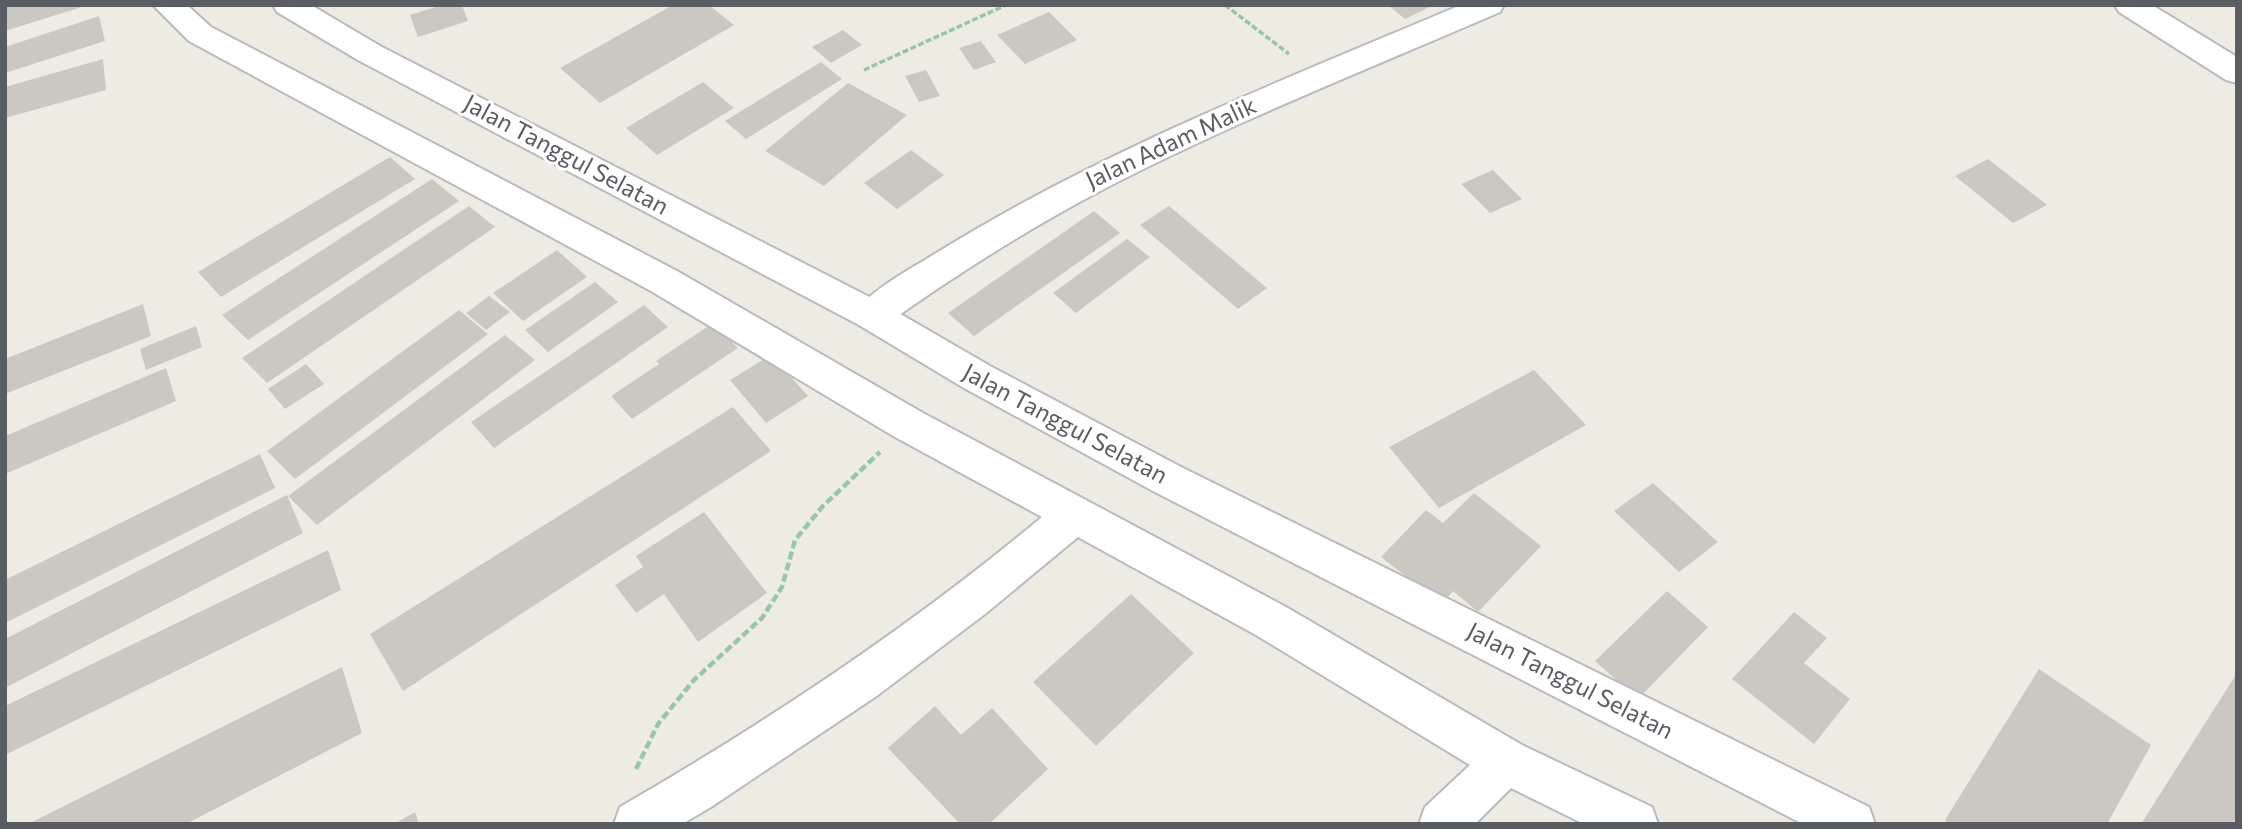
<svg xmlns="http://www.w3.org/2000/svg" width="2242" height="829" viewBox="0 0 2242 829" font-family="Commissioner,sans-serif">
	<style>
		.building { fill: #cbc8c1 }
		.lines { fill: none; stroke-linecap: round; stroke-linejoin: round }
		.minor-casing { stroke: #b7babf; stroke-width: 4 }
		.tertiary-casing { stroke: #b7babf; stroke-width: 4 }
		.path-far1 { stroke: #96c7a7; stroke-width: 3.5; stroke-dasharray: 6 2.5; stroke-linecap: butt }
		.path { stroke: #96c7a7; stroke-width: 4.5; stroke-dasharray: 8 3.5; stroke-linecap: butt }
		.minor { fill: #fff; fill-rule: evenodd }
		.tertiary { fill: #fff; fill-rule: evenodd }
		.labels { text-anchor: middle; stroke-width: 6; stroke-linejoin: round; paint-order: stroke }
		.street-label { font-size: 24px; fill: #5a5e63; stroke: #fff }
	</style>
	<rect width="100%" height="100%" fill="#eeece2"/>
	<path class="building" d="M5,5h80v1l-80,25z
		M442,5h20l6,16 -50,16 -8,-22z
		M673,5h36l25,20 -134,78 -40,-35z
		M1388,5h46l-29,14z
		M1049,12l28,28 -52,24 -28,-29z
		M99,16l6,25 -100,32v-26z
		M843,30l19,15 -31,18 -19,-16z
		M981,41l15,21 -22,8 -15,-22z
		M103,59l3,31 -101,28v-31z
		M821,62l21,17 -96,60 -21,-18z
		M926,70l14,26 -21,6 -14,-26z
		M703,82l31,26 -77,47 -31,-27z
		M848,83l59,32 -83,71 -59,-35z
		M911,150l33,25 -47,34 -33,-26z
		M390,157l25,22 -194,118 -23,-25z
		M1988,159l59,46 -34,18 -58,-47z
		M1493,170l29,29 -32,14 -29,-29z
		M432,179l27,22 -211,139 -26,-25z
		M469,206l26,21 -228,156 -25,-25z
		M1169,206l98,82 -29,21 -98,-84z
		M1094,211l26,22 -146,103 -26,-23z
		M1127,239l23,18 -74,56 -23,-20z
		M557,250l30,27 -64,44 -30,-28z
		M595,282l23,20 -70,50 -23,-22z
		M489,296l21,16 -24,18 -20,-17z
		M143,304l8,32 -146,58v-35z
		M644,305l24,22 -174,121 -23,-26z
		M459,310l29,24 -193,145 -28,-28z
		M713,323l25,25 -106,71 -21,-23 48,-32 -3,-3z
		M196,326l6,21 -56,23 -6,-21z
		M505,335l30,25 -218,165 -29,-29z
		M771,355l37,41 -42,27 -36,-43z
		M306,364l18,20 -39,25 -17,-20z
		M166,368l10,33 -171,73v-38z
		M1534,370l52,55 -147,83 -50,-61z
		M733,407l38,44 -368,240 -33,-57z
		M260,454l15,34 -270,135v-43z
		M1653,483l65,59 -39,30 -65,-61z
		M1474,493l67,53 -63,66 -25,-21 -11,13 -61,-47 45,-47 17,13z
		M287,495l16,38 -298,155v-49z
		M704,512l63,81 -69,49 -34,-48 -28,19 -21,-28 28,-18 -7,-11z
		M328,550l13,40 -336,165v-49z
		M1667,591l41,36 -70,72 -43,-38z
		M1131,594l63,59 -98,93 -63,-64z
		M1794,612l33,26 -23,25 46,36 -36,45 -82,-65z
		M342,667l20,66 -176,91h-158z
		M2039,669l112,76 -44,79h-158l-4,-4z
		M2237,673v151h-96z
		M935,706l26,29 31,-27 56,61 -59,55h-29l-72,-76z
		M415,812l4,12h-25z"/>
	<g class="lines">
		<defs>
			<path id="minor" d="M153,5h34l24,22 466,244 246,142 363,194 236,138 130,62 6,17h-74l-73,-36 -36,36h-56l6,-17 45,-42 -214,-130 -178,-98 -93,77 -107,81 -167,112 -29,17h-68l6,-17c149,-86 290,-180 422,-290l-147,-80 -244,-146 -462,-250z
				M1461,5h43l-4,7c-134,58 -269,111 -398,178 -76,40 -148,86 -217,135l-13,4 -13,-4 -5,-10c12,-23 57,-46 79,-60 167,-104 348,-174 528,-250z
				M2115,5h37l85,52v26l-11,-3 -107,-68z"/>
			<path id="tertiary" d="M273,5h38l69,41 505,259 105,61 191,101 688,340 6,17h-72l-650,-333 -189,-103 -105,-63 -501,-265 -81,-48z"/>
		</defs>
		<use href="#minor" class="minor-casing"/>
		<use href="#tertiary" class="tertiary-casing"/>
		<path class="path-far1" d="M1225,5l64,49
			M864,70l142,-65"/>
		<path class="path" d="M636,769l22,-45 36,-44 68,-62 20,-31 13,-47 28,-34 57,-54"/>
		<use href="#minor" class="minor"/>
		<use href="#tertiary" class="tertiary"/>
	</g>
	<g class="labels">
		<g class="street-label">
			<text transform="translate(1171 143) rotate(-25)" y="8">Jalan Adam Malik</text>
			<text transform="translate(566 155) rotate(28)" y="8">Jalan Tanggul Selatan</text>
			<text transform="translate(1065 424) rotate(28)" y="8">Jalan Tanggul Selatan</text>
			<text transform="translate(1570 681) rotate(27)" y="8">Jalan Tanggul Selatan</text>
		</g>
	</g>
	<rect width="2242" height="829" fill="none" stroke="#5a5e63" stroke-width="14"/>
</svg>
